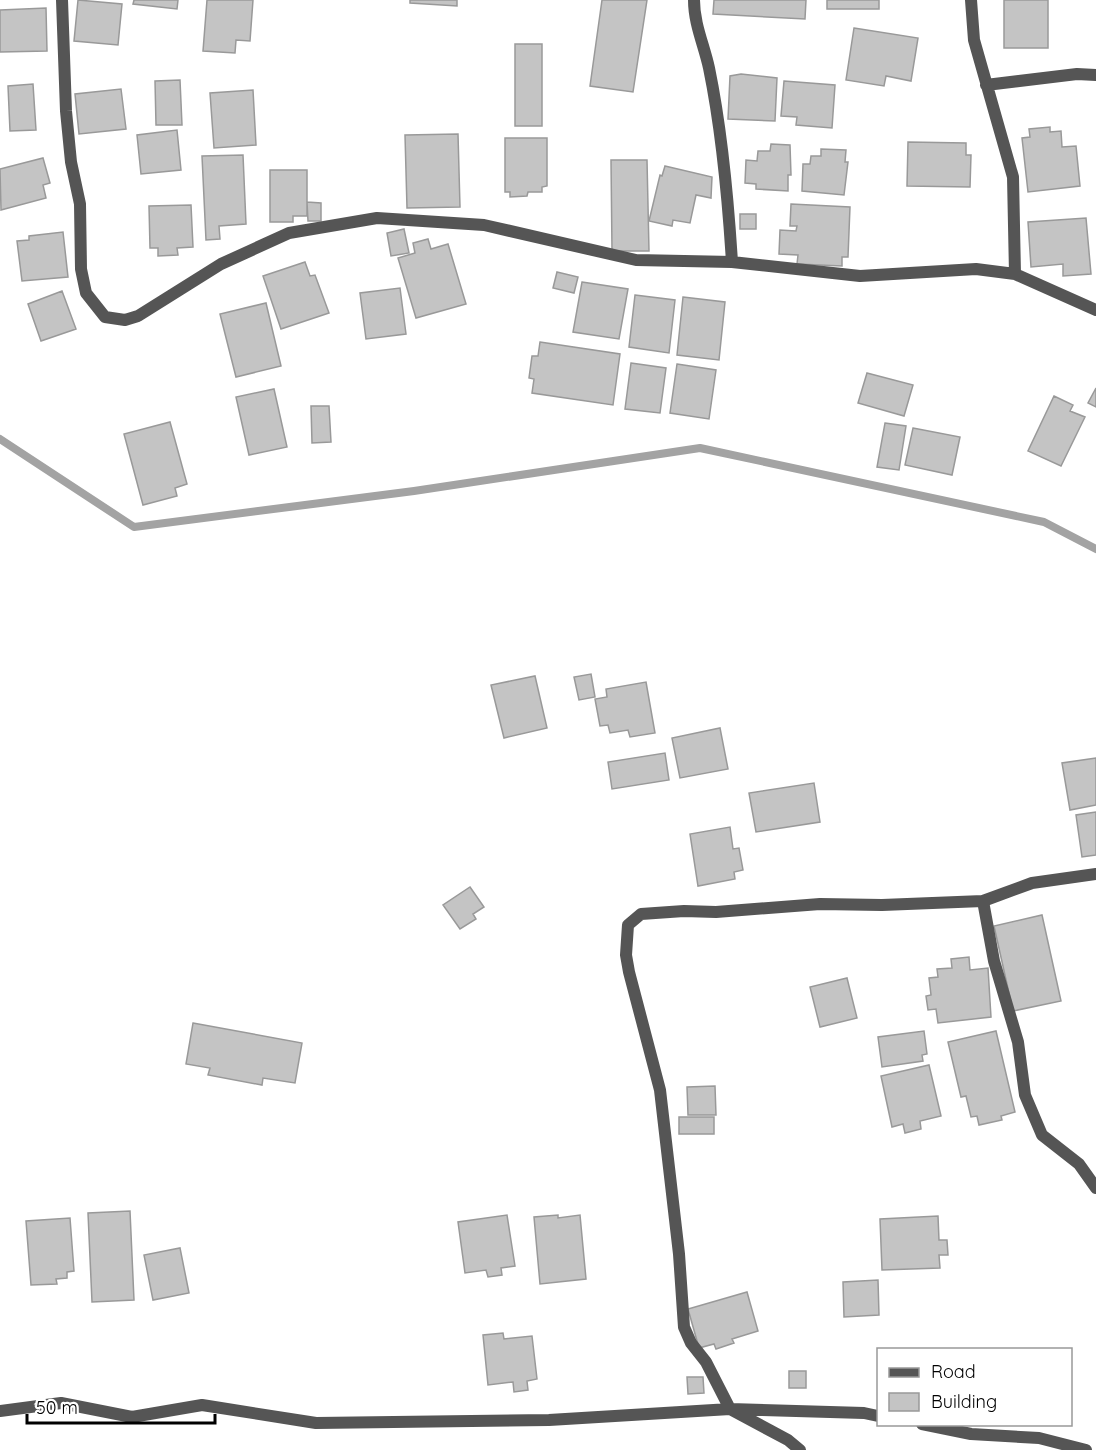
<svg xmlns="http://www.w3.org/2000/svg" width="1096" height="1450" viewBox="0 0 1096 1450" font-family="Quicksand,sans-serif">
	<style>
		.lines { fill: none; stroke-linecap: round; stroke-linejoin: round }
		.stream { stroke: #a3a3a3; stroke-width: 8 }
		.building { fill: #c4c4c4; stroke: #999; stroke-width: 1.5 }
		.street { stroke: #555; stroke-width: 12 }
	</style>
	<rect width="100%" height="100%" fill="#fff"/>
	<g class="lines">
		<path class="stream" d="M0,439l134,88 280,-36 286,-43 344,74 52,27"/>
	</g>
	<path class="building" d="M78,0l44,4 -4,41 -44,-4z
		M134,0h44l-1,9 -44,-5z
		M207,0h46l-3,41 -14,-1 -1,13 -32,-2z
		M410,0h47v6l-47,-3z
		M602,0h45l-14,92 -43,-6z
		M714,0h92l-1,19 -92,-5z
		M827,0h52v9h-52z
		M1004,0h44v48h-44z
		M46,8l1,43 -47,1v-42z
		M854,28l64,10 -7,43 -25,-5 -2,10 -38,-6z
		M515,44h27v82h-27z
		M741,74l36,4 -2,43 -47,-2 2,-43z
		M180,80l2,45h-26l-1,-44z
		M784,81l51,4 -3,43 -36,-3 1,-8 -16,-1z
		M33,84l3,46 -26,1 -2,-45z
		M121,89l5,40 -47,5 -4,-40z
		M253,90l3,55 -42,3 -4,-55z
		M1050,127v5l11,-1 1,16 14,-1 4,40 -52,6 -6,-54 8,-1 -1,-8z
		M177,130l4,40 -40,4 -4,-39z
		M458,134l2,73 -53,1 -2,-73z
		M505,138h42v48l-5,1v5h-14l-1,4 -17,1v-5h-5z
		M908,142l58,1v12h5l-1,32 -63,-1z
		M771,144l19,1 1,30h-3v16l-32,-2v-5l-11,-1 1,-23 11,1 1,-10h12z
		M821,149l25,1 -1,12h3l-4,33 -42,-4 1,-27h7l1,-8h10z
		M243,155l3,69 -27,2 1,13 -14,1 -4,-84z
		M43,158l7,25 -7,2 3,13 -45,12 -1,-41z
		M611,160h36l2,91h-37z
		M665,166l47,11 -1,21 -15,-3 -6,28 -17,-3 -1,6 -23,-5 11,-46 2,1z
		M270,170h37v46h-14v6h-23z
		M307,202l14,1v18h-13z
		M791,204l59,3 -2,50h-6v9l-45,-2 1,-9 -19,-1 1,-24 16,1 1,-5h-7z
		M191,205l2,42 -16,1 1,7 -20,1v-8h-8l-1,-42z
		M740,214h16v15h-16z
		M1086,218l5,56 -28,2v-12l-32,3 -3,-45z
		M404,229l5,24 -18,3 -4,-23z
		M63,232l5,45 -46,4 -5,-40 12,-1v-4z
		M428,239l3,10 17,-5 18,60 -50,14 -18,-60 17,-5 -2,-10z
		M305,262l5,14 5,-1 14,38 -48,16 -18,-53z
		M557,272l21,5 -4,16 -21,-5z
		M582,282l46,7 -9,50 -46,-7z
		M400,288l6,46 -40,5 -6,-46z
		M62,291l14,38 -35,12 -13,-37z
		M635,295l40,5 -6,53 -40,-6z
		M683,297l42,5 -6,58 -42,-5z
		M266,303l15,63 -45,11 -16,-63z
		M540,342l80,12 -7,51 -81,-12 2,-14 -5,-1 3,-22h6z
		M631,363l35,5 -6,45 -35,-4z
		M677,364l39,6 -7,49 -39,-6z
		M867,373l46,12 -9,31 -46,-13z
		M1096,388v19l-8,-4z
		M274,389l13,58 -38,8 -13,-58z
		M1054,396l19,9 -3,6 15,6 -24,49 -33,-15z
		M311,406h18l2,36 -19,1z
		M170,422l17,62 -12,4 2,8 -34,9 -19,-71z
		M885,423l21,3 -7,44 -22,-3z
		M913,428l47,9 -8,38 -47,-10z
		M591,674l4,23 -16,3 -5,-23z
		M535,676l12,52 -43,10 -13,-53z
		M646,682l9,51 -25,4 -2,-7 -18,3 -2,-8 -8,1 -5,-27 12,-2 -1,-8z
		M720,728l8,41 -48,9 -8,-40z
		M665,753l4,27 -57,9 -4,-27z
		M1096,758v47l-26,5 -8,-47z
		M814,783l6,39 -64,10 -7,-39z
		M1096,812v43l-14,2 -6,-42z
		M730,827l3,22 6,-1 4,22 -9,2 1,7 -37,7 -8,-52z
		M470,887l14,20 -11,7 3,5 -16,10 -17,-24z
		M1042,915l19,86 -48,10 -19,-85z
		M969,957l1,13 18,-2 3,49 -53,6 -2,-14 -8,1 -2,-14 5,-1 -2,-17 9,-1 -1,-8 15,-1 -1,-9z
		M847,978l10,40 -37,9 -10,-40z
		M193,1023l109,20 -7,40 -32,-5 -1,7 -54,-10 2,-7 -24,-4z
		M924,1031l3,23 -5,1 1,6 -41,6 -4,-30z
		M996,1031l19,81 -14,4 1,4 -23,5 -2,-9 -6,1 -5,-21 -5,1 -13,-55z
		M929,1065l12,51 -21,5 1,8 -16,4 -2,-9 -11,3 -11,-51z
		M715,1086l1,29h-28l-1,-28z
		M679,1117h35v17h-35z
		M130,1211l4,89 -42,2 -4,-89z
		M507,1215l8,51 -14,2 1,7 -14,2 -2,-7 -21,3 -7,-51z
		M558,1215v3l22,-3 6,64 -46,5 -6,-67z
		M938,1216l1,24h8l1,15h-9l1,13 -58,2 -2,-51z
		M70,1218l4,53 -7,1v6l-11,1 1,5 -26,1 -5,-64z
		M180,1248l9,45 -36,7 -9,-45z
		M878,1280l1,35 -35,2 -1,-35z
		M747,1292l11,39 -26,8 2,4 -18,6 -2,-5 -15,4 -11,-39z
		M503,1333l1,6 28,-3 5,43 -10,2 1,9 -14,2 -1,-10 -25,3 -5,-50z
		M789,1371h17v17h-17z
		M687,1377h16l1,16 -16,1z"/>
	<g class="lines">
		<path class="street" d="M62,0l4,111 5,51 9,42 1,65 5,24 19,24 20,3 13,-4 83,-52 68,-31 88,-15 107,7 152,35 96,2 128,14 116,-7 39,5 81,36
			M694,0c0,24 10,45 15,68 13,63 19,130 23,194
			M971,0l3,40 39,137 2,97
			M986,85l91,-11 19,1
			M983,901l11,60 24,81 7,53 17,40 37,29 17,24
			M0,1411l61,-8 71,14 70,-12 114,18 233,-3 181,-11 134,4 14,3
			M922,1424l49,10 68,4 47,12
			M800,1450l-12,-10 -58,-31 -24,-47 -15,-19 -7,-16 -5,-73 -19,-164 -31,-118 -3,-17 2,-30 13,-11 43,-3 32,1 104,-8 62,1 101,-4 49,-18 64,-9"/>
	</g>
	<rect x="877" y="1348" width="195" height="78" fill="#ffffff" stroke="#999999" stroke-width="1.5"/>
	<rect x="889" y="1368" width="30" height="9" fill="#555555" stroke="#999999" stroke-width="1.5"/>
	<text x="931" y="1378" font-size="18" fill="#000000">Road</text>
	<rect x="889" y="1393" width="30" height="18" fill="#c4c4c4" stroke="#999999" stroke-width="1.5"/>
	<text x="931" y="1408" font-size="18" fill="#000000">Building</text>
	<path d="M27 1414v9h188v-9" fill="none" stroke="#000000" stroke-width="3"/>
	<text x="36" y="1414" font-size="18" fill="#000000" stroke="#ffffff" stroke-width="4.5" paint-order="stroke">50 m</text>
</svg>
